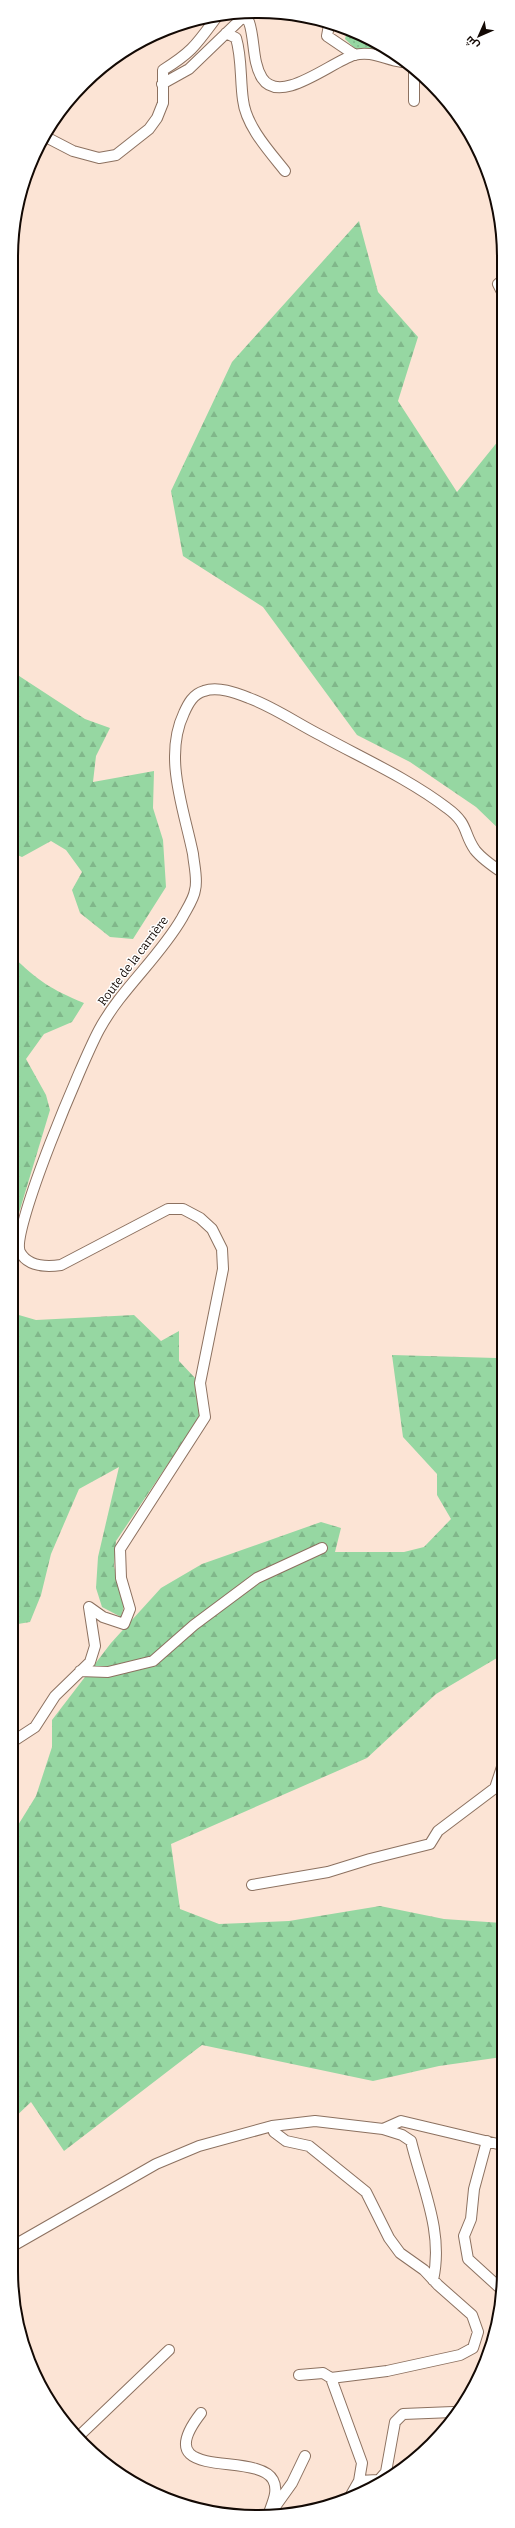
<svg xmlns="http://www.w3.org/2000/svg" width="515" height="2528" viewBox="0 0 515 2528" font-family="Bitter,Cairo,serif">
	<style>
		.grass { fill: url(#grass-dots) }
		.forest { fill: url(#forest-firs) }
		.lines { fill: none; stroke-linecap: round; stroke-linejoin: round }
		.street-casing { stroke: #8c7160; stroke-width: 12 }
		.street { stroke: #fff; stroke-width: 10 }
		.labels { text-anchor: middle; stroke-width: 3; stroke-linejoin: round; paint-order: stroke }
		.street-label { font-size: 12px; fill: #130904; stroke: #fff }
		.rim { fill: none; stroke: #130904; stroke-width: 2 }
	</style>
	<defs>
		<pattern id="grass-dots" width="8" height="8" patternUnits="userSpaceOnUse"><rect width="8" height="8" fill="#96d7a2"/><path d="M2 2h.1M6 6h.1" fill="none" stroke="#80b78a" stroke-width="1.8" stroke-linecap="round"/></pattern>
		<pattern id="forest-firs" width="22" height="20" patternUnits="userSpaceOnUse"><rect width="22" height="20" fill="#96d7a2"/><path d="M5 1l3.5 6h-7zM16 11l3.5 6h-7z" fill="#80b78a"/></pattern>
	</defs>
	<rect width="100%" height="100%" fill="#fce4d5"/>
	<path class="grass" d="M347,31l19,5 43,31 -47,-12 -17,-16z"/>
	<path class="forest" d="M359,221l19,71 40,45 -20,64 59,91 46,-57v398l-27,-26 -66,-45 -53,-27 -94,-128 -80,-51 -12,-65 61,-129z
		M13,672l72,47 25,9 -14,28 -3,26 61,-11 -1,37 10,32 3,47 -33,52 -23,-2 -30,-24 -8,-23 10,-18 -16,-22 -15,-9 -29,16 -10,-4z
		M12,956c27,25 38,33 72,47l-12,19 -28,12 -18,25 20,36 4,15 -38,126z
		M12,1313l24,7 98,-5 27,26 18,-10v30l16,17 6,37 -85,126 -2,25 10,40 -3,11 -19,-10 -6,-19 2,-31 21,-90 -40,22 -28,65 -10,41 -11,27 -18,3z
		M392,1355l104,3 7,12 -1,285 -66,39 -69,64 -196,86 9,65 39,15 70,-3 91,-15 64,13 58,4v134l-63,9 -66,15 -171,-36 -138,106 -33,-49 -20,19v-290l4,-1 21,-34 16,-49v-27l59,-77 50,-55 41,-24 119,-42 20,6 -6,24h69l20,-5 27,-28 -14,-24v-21l-34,-37z"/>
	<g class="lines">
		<defs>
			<path id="street" d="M329,25l-2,11 28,19
				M226,33l10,5c6,20 4,41 7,62 3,26 26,51 42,71
				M162,84l27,-15 54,-52 6,5c6,17 3,40 13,56 18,28 69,-16 92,-23 18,-5 31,5 48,7
				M414,101v-31
				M44,136l29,15 26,7 17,-3 33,-26 8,-11 6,-15v-33c29,-18 33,-25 53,-52
				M503,294l-5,-10 5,-4
				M80,1671l28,1 45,-11 41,-36 63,-47 65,-30
				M12,1742l23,-15 20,-31 35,-34 5,-16 -6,-39 14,10 21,7 6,-15 -9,-31 -1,-29 85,-132 -5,-34 23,-114 -1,-20 -10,-20 -12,-11 -17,-9h-15l-107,56c-14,2 -33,2 -41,-13 -10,-21 64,-194 79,-222 22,-41 60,-72 83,-112 4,-8 12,-19 13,-28 3,-10 -1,-25 -2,-36 -9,-45 -30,-97 -9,-141 4,-9 9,-19 20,-22 14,-5 32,2 45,7 25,9 49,26 73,38 42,23 87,43 125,72 22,16 16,25 28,42 7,9 19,17 28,23
				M252,1885l76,-13 42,-13 60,-15 8,-13 57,-43 7,-21
				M272,2126l2,6 12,9 23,5 57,46 23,46 11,15 24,17 14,15 34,30 6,17 -5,16 -13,7 -73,16 -56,7 31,85 -3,18 -8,14
				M383,2129l19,6 9,6c11,46 33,91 22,139
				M487,2141l-13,48 -3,30 -7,17 4,23 34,31
				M11,2247l145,-83 43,-18 73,-20 43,-5 68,8 18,-8 101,24
				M299,2375l24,-2 8,5
				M201,2413c-55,71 56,37 72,67 6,11 -1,23 -4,33
				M78,2437l91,-87
				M379,2480l7,-8 9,-50 8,-8 50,-2
				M359,2481l19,-1
				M272,2511l20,-28 13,-27"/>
		</defs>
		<use href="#street" class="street-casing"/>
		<use href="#street" class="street"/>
	</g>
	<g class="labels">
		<g class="street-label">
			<text transform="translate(133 961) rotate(-53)" y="4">Route de la carrière</text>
		</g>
	</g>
	<path d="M0 0H515V2528H0ZM257 18H258A239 239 0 0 1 497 257V2271A239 239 0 0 1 258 2510H257A239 239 0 0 1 18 2271V257A239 239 0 0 1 257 18Z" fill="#fff" fill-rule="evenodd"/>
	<path class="rim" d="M257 18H258A239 239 0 0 1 497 257V2271A239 239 0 0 1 258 2510H257A239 239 0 0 1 18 2271V257A239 239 0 0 1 257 18Z"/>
	<g transform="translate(479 36) rotate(225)" stroke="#ffffff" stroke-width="3" paint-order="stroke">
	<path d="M0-3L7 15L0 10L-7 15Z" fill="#130904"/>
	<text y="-6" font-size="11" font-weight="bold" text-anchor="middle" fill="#130904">ش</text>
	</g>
</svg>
